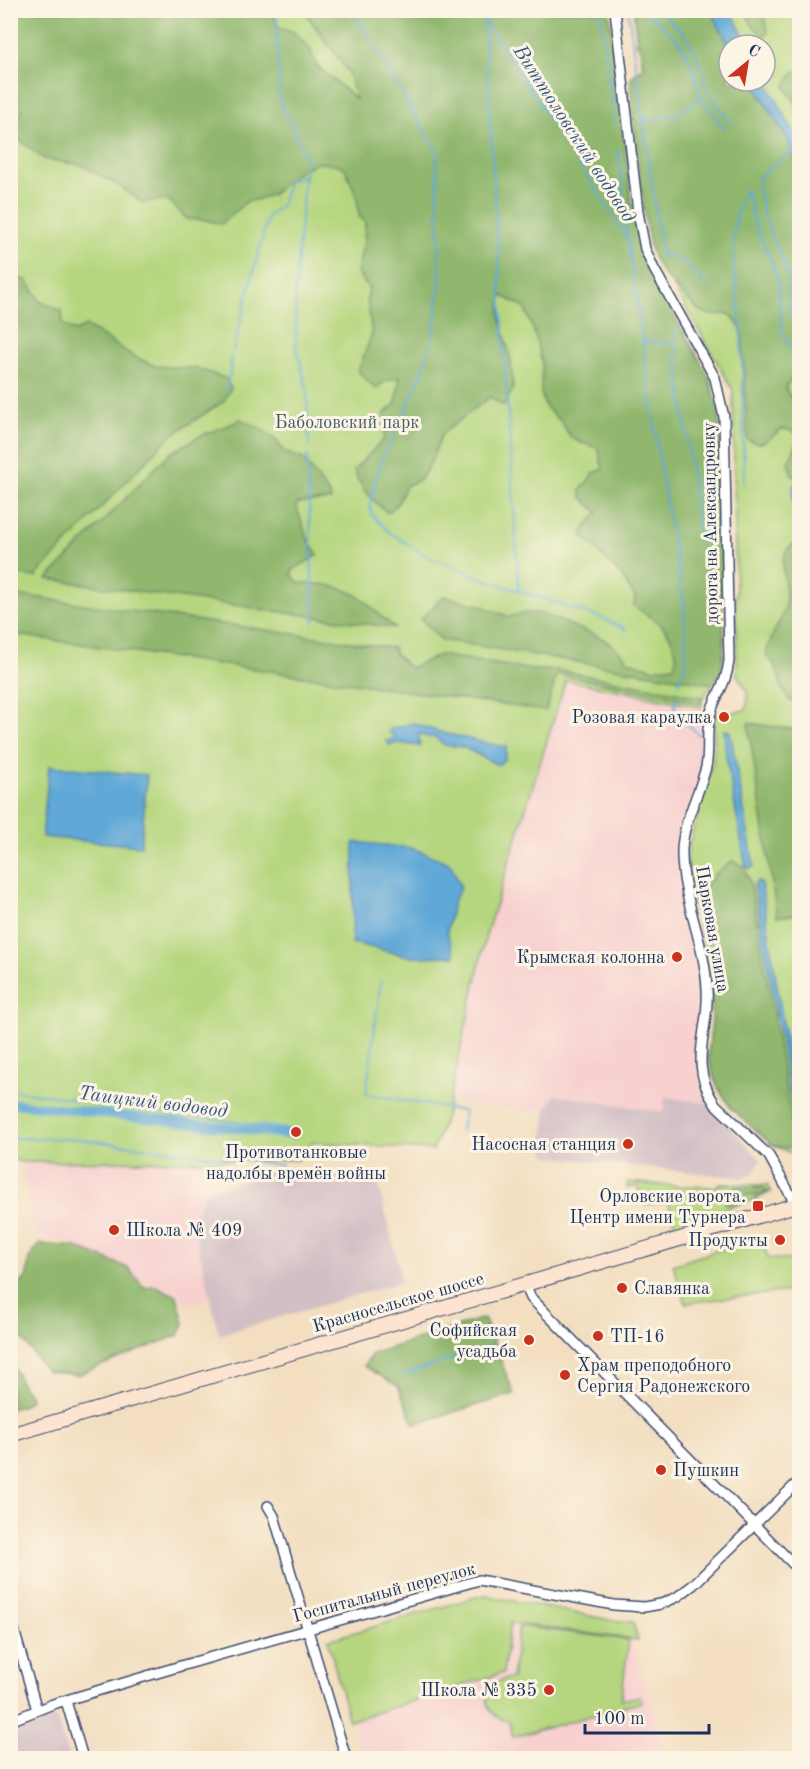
<svg xmlns="http://www.w3.org/2000/svg" width="810" height="1769" viewBox="0 0 810 1769" font-family="'Old Standard TT',serif">
	<style>
		.built { fill: #f7d0cf }
		.industrial { fill: #d2bec5 }
		.green { fill: #b5d67e; stroke: #68826e; stroke-width: 1.5; fill-rule: evenodd }
		.forest { fill: #90b76d; stroke: #567366; stroke-width: 1.5 }
		.water { fill: #61a8d7; stroke: #3e6c9a; stroke-width: 1.5 }
		.lines { fill: none; stroke-linecap: round; stroke-linejoin: round }
		.stream { stroke: #61a8d7; stroke-width: 2 }
		.canal { stroke: #61a8d7; stroke-width: 9 }
		.minor-casing { stroke: #3b496d; stroke-width: 12 }
		.secondary-casing { stroke: #3b496d; stroke-width: 16 }
		.minor { stroke: #fff; stroke-width: 9 }
		.secondary { stroke: #fde4d1; stroke-width: 14 }
		.poi-dot { fill: #c8321e; stroke: #fcf5e5; stroke-width: 2 }
		.labels { text-anchor: middle; stroke-width: 6; stroke-linejoin: round; paint-order: stroke }
		.park-label { font-size: 18px; fill: #425966; stroke: #fcf5e5 }
		.street-label { font-size: 18px; fill: #1b2f5e; stroke: #fcf5e5 }
		.poi-label { font-size: 18px; fill: #1b2f5e; stroke: #fcf5e5; text-anchor: end }
		.water-label { font-size: 20px; font-style: italic; fill: #345988; stroke: #fcf5e5 }
	</style>
	<rect width="100%" height="100%" fill="#fcf5e5"/>
	<filter id="ink" filterUnits="userSpaceOnUse"><feTurbulence type="fractalNoise" baseFrequency=".0167" numOctaves="2"/><feDisplacementMap in="SourceGraphic" scale="12" xChannelSelector="R" yChannelSelector="G"/><feConvolveMatrix kernelMatrix="1 2 1 2 8 2 1 2 1" color-interpolation-filters="sRGB"/></filter>
	<filter id="wash" filterUnits="userSpaceOnUse"><feTurbulence type="fractalNoise" baseFrequency=".008" numOctaves="4" result="noise"/><feDisplacementMap in="SourceGraphic" scale="24" xChannelSelector="R" yChannelSelector="G"/><feGaussianBlur stdDeviation="1.35" result="paint"/><feColorMatrix in="noise" values="0 0 0 0 0 0 0 0 0 0 0 0 0 0 0 0 0 1.4 0 .05"/><feComposite in="paint" operator="in"/></filter>
	<g filter="url(#wash)">
		<rect width="100%" height="100%" fill="#f3dec0"/>
		<path class="built" d="M566,679l140,29 -2,49 -4,19 -15,38 -6,21 -2,22 2,24 22,95 -1,43 -5,33 6,39 7,12 -43,-5 -1,14 -109,-17 -9,14 -18,2 -79,-10 37,-166z
			M202,1161l3,31 -12,30 17,78 -27,5 -4,-10 -19,-1 -39,-26 -31,9 -17,-33 -29,-7 -9,1 -13,-76z
			M510,1623l121,16 36,119h-303l-12,-37 151,-48z"/>
		<path class="industrial" d="M555,1095l108,17 2,-15 43,6 53,57 -8,13 -9,5 -194,-21 -5,-4 -2,-6 3,-38z
			M281,1168h6l16,5 73,10 3,4 21,84 1,11 -182,53 -26,-113 12,-30z
			M56,1717l13,41h-58v-24z"/>
		<path class="green" d="M10,11h599l22,188 9,47 9,25 63,113 12,257 -2,29 -19,27 -2,10 -135,-27 -80,255 -40,181 -13,34 -121,-8 -14,18 -276,2 -11,-3z
			M634,11h165v1158l-5,-15 -22,-9 -41,-37 -14,-22 -9,-29 4,-36 -1,-49 -21,-84 -3,-28 2,-15 24,-83 2,-47 31,-5c4,-19 1,-19 -9,-35l-4,-285 -60,-105 -33,-237 -3,-4zM729,45h36v36h-36z
			M627,1182l48,4 42,1 1,-3 49,1 4,7 -13,6 -83,28 -7,-24 -24,3 -7,-19 -10,2z
			M761,1236l7,22 31,3v29l-113,13 -13,-38z
			M483,1595l127,25 23,2 5,18 -128,-17 -7,50 -154,48 -21,-81z
			M519,1626l110,14 -8,60 19,-4 2,6 -129,35 -4,-16c-13,-2 -21,-10 -22,-23 4,-12 12,-20 25,-20z"/>
		<path class="forest" d="M11,11h261l7,16 14,5 16,15 8,19 39,33 -8,-27 -44,-61h305l22,188 9,47 9,25 57,100 13,39 5,231 -2,29 -9,14 -271,-44 -21,-21 23,-23 38,10 27,11 16,-4h15l58,23 16,10 15,15 25,8 20,-3c4,-11 2,-13 -1,-23 -7,-19 -24,-26 -39,-37l1,-9 -13,-21 -40,-41 4,-9 12,-13 -16,-16 -2,-6 14,-18 9,-4 -5,-21 -19,-6 -9,-6 -8,-13 -17,-17 -4,-13 1,-30 -8,-31 -10,-25 -23,-12 -1,22 11,43 2,29 -9,17 -14,-9 -48,37 -12,30 -9,15 -15,7 -8,17 -10,10c-14,-11 -29,-26 -34,-43l30,-31 1,-26 11,-10 4,-26 -15,4 -9,8 -18,-18 14,-37 -5,-34 2,-11 -12,-17 7,-31 1,-19 -6,-6 -2,-19 -12,-29 -9,-4 -20,-1 -18,9 -25,22 -17,6 -9,1 -26,23 -16,-4 -18,-1 -20,-20 -25,4 -24,-18 -37,-20 -37,-6 -26,-20 -5,-11 10,-19 -12,-1z
			M634,11h77l18,34v36h23l36,59 12,30 -1,203 -5,3 -8,10c1,9 5,11 13,15l1,76 -3,1 -5,-3 -4,-13c6,-14 22,-31 -6,-33 -13,8 -19,21 -35,10l-5,-108 -9,-14 -4,-3 -18,1 -13,-5 -35,-36 -9,-15 -4,-12 -8,-45 -12,-116 1,-8 12,-12 -3,-18 -3,-4z
			M746,11h18l4,22 -4,3 -12,-11z
			M799,71h1l-1,37 -14,-22 9,-14z
			M11,277l15,3 15,22 21,9 1,14 12,6 11,-5 49,31 20,9 41,2 29,10 6,10 -8,14 -53,34 -129,134 -5,7 -25,-3z
			M240,419c18,8 35,15 44,33l19,7 27,36 1,5 -32,3 -3,2 11,33 11,17 -24,14 -3,5 8,9c22,0 51,4 68,20 9,9 18,18 29,25l-349,-49 122,-125 31,-18 34,-13z
			M799,541v161l-10,-2 -7,-12 -7,-23 -9,-10c2,-16 15,-32 19,-48 7,-26 -17,-51 14,-66z
			M11,594l382,54 3,7 14,13 30,-13 93,15h24l146,27 -2,6 -144,-29 -11,37 -535,-77z
			M748,723l51,7v184l-22,3z
			M732,861l12,5 7,20 44,256 -7,6 -16,-3 -41,-37 -14,-22 -9,-29 4,-36 -1,-49 -18,-71 22,-27z
			M799,1013h1l-1,51 -7,-49z
			M737,1187c5,1 21,2 25,0l6,5 -11,4 -10,-1c-7,5 -12,12 -21,9l-1,-4 7,-11z
			M40,1244l36,3 52,21 16,19 12,-1 21,10 7,27 -5,12 -102,40 -31,-4 -25,-34h-10v-44h2l14,-17 2,-18z
			M484,1318l30,76 -100,30 -16,-38 -34,-20 8,-12z
			M11,1361l12,26 8,11 -7,7 -13,4z"/>
		<path class="water" d="M711,11h20l17,34h-19z
			M765,78l34,64v28l-11,-30 -36,-59h13z
			M799,477v46c-5,-14 -12,-34 0,-46z
			M412,723l31,10 57,13h7l-2,13 -7,6 -35,-18 -19,-2 -9,-8h-8l-9,-4 2,13 -22,-3 -9,2 -3,-4 8,-3 -1,-4 -4,-1 1,-4z
			M724,730l6,1 24,135 -4,3 -4,-2 -20,-110z
			M49,766l98,9 -6,71 -99,-9z
			M354,842l57,6 39,15 11,24 -8,15 -6,30 8,24 -43,1 -60,-14z
			M757,881l4,2 38,242v22l-45,-262z"/>
		<g class="lines">
			<path class="stream" d="M276,10l4,91 26,56 -11,136 1,53 11,43 2,57
				M352,10l85,141 3,133 -7,52 -10,34 -21,49 -22,44 -10,42 2,10 17,17 41,26 62,24 110,36 25,12
				M478,10l150,229
				M600,10l15,114
				M628,10l34,248
				M643,10l18,14 19,19 10,18 11,37 23,31
				M659,10l22,20 15,22 11,37 24,35
				M484,19l35,572
				M642,121c26,-3 39,-6 59,-23
				M618,150l10,91 37,256 19,108 2,59 -7,19
				M746,190c5,10 4,21 8,31 5,20 19,37 23,57 6,30 -4,55 23,79
				M662,254c20,3 33,18 45,33
				M790,317l-2,-38 -3,-15 -12,-24 -9,-23 -7,-38 35,-28
				M800,322l-5,4 2,11 3,4
				M674,330l26,214
				M643,341l32,3
				M233,351l35,-135 13,-10 9,-29 3,3 13,-5
				M226,389l4,-15 1,-17
				M307,455l7,167
				M744,485c-1,-51 -1,-101 -3,-151 -2,-48 -19,-99 5,-144
				M677,698l-3,13 24,23h4
				M381,981l-15,113 98,17 -3,20
				M10,1090l283,40
				M10,1138l68,1 204,26
				M735,1196l7,-1
				M404,1375l87,-30"/>
			<path class="canal" d="M10,1103l282,32"/>
		</g>
	</g>
	<g filter="url(#ink)">
		<g class="lines">
			<defs>
				<path id="minor" d="M615,10l23,202 7,37 9,20 61,109 9,39 5,244c-3,24 -12,31 -18,51 -6,18 -1,37 -5,55 -7,28 -23,54 -24,83 -1,47 23,92 25,139 3,43 -20,73 8,115l54,52 27,49
					M525,1284l6,14 269,273
					M268,1506l6,10 72,242
					M10,1616l27,94
					M66,1701l17,57
					M10,1721l43,-17 131,-39 295,-85 135,25 30,2 17,-3 16,-7 16,-12 107,-105"/>
				<path id="secondary" d="M10,1435l786,-230 4,7"/>
			</defs>
			<use href="#minor" class="minor-casing"/>
			<use href="#secondary" class="secondary-casing"/>
			<use href="#minor" class="minor"/>
			<use href="#secondary" class="secondary"/>
		</g>
	</g>
	<g class="poi-dot">
		<circle cx="724" cy="717" r="6"/>
		<circle cx="677" cy="957" r="6"/>
		<circle cx="296" cy="1132" r="6"/>
		<circle cx="628" cy="1144" r="6"/>
		<rect x="752" y="1200" width="12" height="12" rx="3"/>
		<circle cx="114" cy="1230" r="6"/>
		<circle cx="780" cy="1240" r="6"/>
		<circle cx="622" cy="1288" r="6"/>
		<circle cx="598" cy="1336" r="6"/>
		<circle cx="529" cy="1340" r="6"/>
		<circle cx="565" cy="1375" r="6"/>
		<circle cx="661" cy="1470" r="6"/>
		<circle cx="549" cy="1690" r="6"/>
	</g>
	<g class="labels">
		<g class="park-label">
			<text x="347" y="428">Баболовский парк</text>
		</g>
		<g class="street-label">
			<text transform="translate(710 523) rotate(-91)" y="6">дорога на Александровку</text>
			<text transform="translate(713 929) rotate(80)" y="6">Парковая улица</text>
			<text transform="translate(398 1302) rotate(-16)" y="6">Красносельское шоссе</text>
			<text transform="translate(384 1592) rotate(-15)" y="6">Госпитальный переулок</text>
		</g>
		<g class="poi-label">
			<text x="712" y="723">Розовая караулка</text>
			<text x="665" y="963">Крымская колонна</text>
			<text x="616" y="1150">Насосная станция</text>
			<text x="296" y="1158" text-anchor="middle">Противотанковые<tspan x="296" dy="21">надолбы времён войны</tspan></text>
			<text x="746" y="1202">Орловские ворота.<tspan x="746" dy="21">Центр имени Турнера</tspan></text>
			<text x="126" y="1236" text-anchor="start">Школа № 409</text>
			<text x="768" y="1246">Продукты</text>
			<text x="634" y="1294" text-anchor="start">Славянка</text>
			<text x="517" y="1336">Софийская<tspan x="517" dy="21">усадьба</tspan></text>
			<text x="610" y="1342" text-anchor="start">ТП-16</text>
			<text x="577" y="1371" text-anchor="start">Храм преподобного<tspan x="577" dy="21">Сергия Радонежского</tspan></text>
			<text x="673" y="1476" text-anchor="start">Пушкин</text>
			<text x="537" y="1696">Школа № 335</text>
		</g>
		<g class="water-label">
			<text transform="translate(575 133) rotate(57)" y="7">Виттоловский водовод</text>
			<text transform="translate(153 1101) rotate(7)" y="7">Таицкий водовод</text>
		</g>
	</g>
	<rect width="810" height="1769" fill="none" stroke="#fcf5e5" stroke-width="36"/>
	<g transform="translate(747 63) rotate(30)"><circle r="28" fill="#fcf5e5" stroke="#a2a6af" stroke-width="1.5"/>
	<path d="M0-4.5L10 22L0 15L-10 22Z" fill="#c8321e"/>
	<text y="-9" font-size="16" font-weight="bold" text-anchor="middle" fill="#1b2f5e">С</text>
	</g>
	<path d="M585 1724v9h124v-9" fill="none" stroke="#1b2f5e" stroke-width="3"/>
	<text x="594" y="1724" font-size="18" fill="#1b2f5e" stroke="#fcf5e5" stroke-width="4.5" paint-order="stroke">100 m</text>
</svg>
